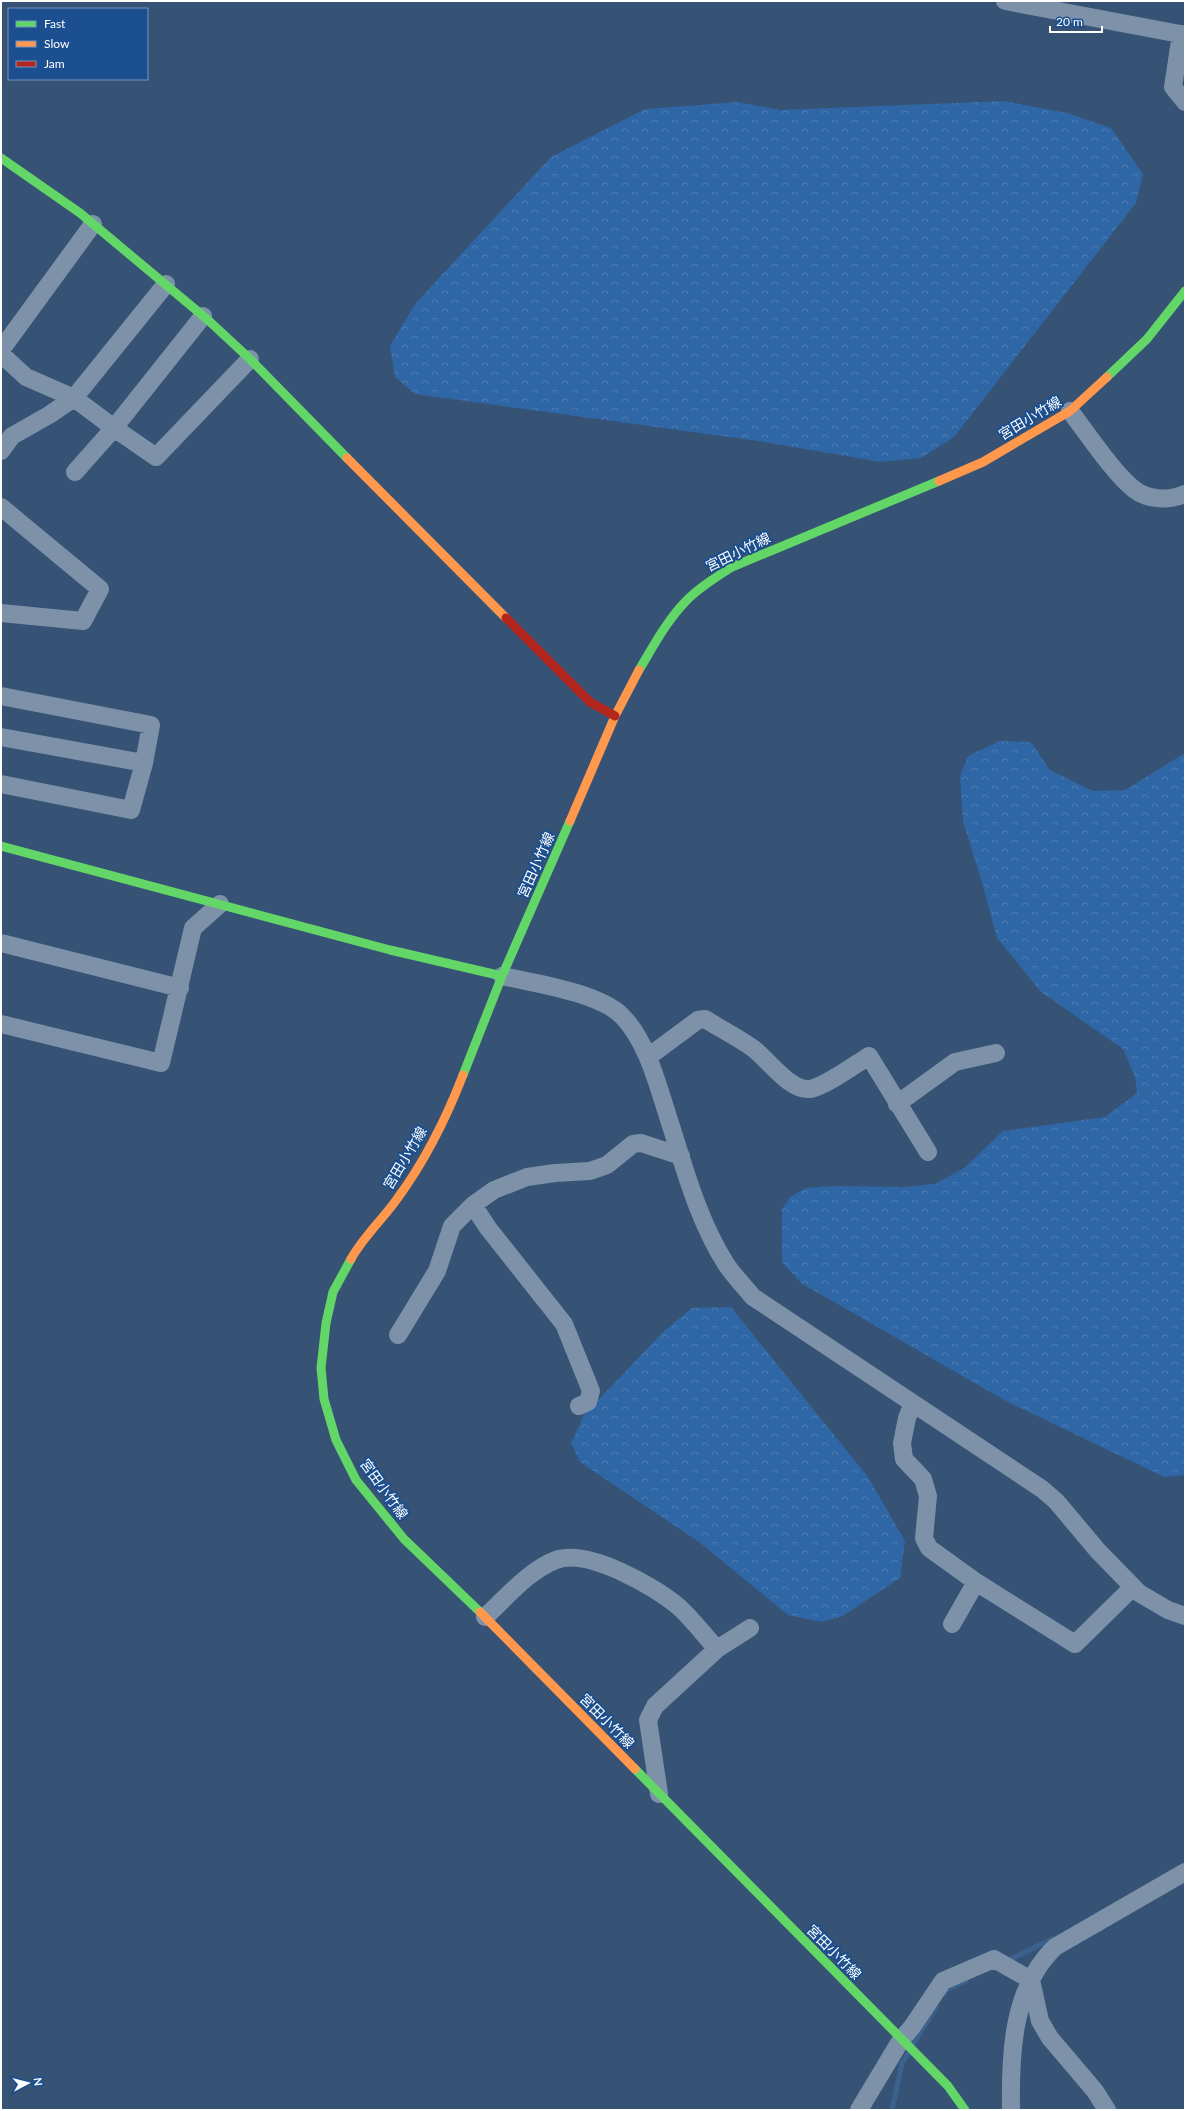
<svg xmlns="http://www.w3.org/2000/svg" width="1186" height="2111" viewBox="0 0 1186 2111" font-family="Lato,'Noto Sans JP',sans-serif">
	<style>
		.forest { fill: url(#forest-crowns) }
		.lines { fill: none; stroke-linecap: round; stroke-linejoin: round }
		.stream { stroke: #3b618d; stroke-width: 5 }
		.street { stroke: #7d92a8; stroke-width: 18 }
		.fast { stroke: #63d668; stroke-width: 9 }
		.slow { stroke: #ff974d; stroke-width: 9 }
		.jam { stroke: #b3261e; stroke-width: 9 }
		.labels { text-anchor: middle; stroke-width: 4; stroke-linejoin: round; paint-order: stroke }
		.street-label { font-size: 14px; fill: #fff; stroke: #1b4f8f }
	</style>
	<defs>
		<pattern id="forest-crowns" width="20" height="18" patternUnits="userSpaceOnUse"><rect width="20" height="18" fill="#2f66a5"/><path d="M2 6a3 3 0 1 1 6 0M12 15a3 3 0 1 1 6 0" fill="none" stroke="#4e7db2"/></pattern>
	</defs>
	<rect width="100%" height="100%" fill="#365274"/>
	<path class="forest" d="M1004,101l63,12 44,15 32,46 -7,29 -182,234 -33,21 -40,4 -123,-21 -343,-47 -20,-17 -5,-31 25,-42 136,-147 94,-48 93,-7 42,8z
		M999,741l32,1 19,28 43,21 32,-1 60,-37v722l-21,2 -160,-77 -203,-117 -19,-21v-53l8,-12 16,-9 25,-2 74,1 30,-3 29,-16 39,-37 102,-14 32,-24 -2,-16 -12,-28 -82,-57 -44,-54 -14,-52 -20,-65 -3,-44 8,-21z
		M731,1307l137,170 37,64 -5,37 -57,38 -21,6 -34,-7 -89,-73 -119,-80 -9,-19 13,-28 79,-83 29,-24z"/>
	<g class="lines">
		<path class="stream" d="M1007,1961l45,-22
			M944,1994l2,-4 20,-9
			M914,2043l22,-36
			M892,2110l10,-47 6,-9"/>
		<path class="street" d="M1005,1l180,34
			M1181,34l-8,53 12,15
			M1,350l92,-126
			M1,354l25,23 48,21 40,30 42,29 94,-98
			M1070,411c17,22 44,63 65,79 13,10 35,11 50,4
			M1,451l11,-15 37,-21 25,-17 92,-114
			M75,472l39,-44 89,-112
			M1,507l99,82 -17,32 -82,-8
			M1,696l150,29 -7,38 -13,47 -130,-26
			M1,737l143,26
			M1,943l179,45
			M502,976c32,7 98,17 120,40 26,26 37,74 48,107 15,47 29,99 56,141 8,12 18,22 27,33l289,192 14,12 42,50 41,42 29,17 17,6
			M1,1024l160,39 32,-135 27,-24
			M648,1057l50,-37 7,-1c16,10 34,19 49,30 15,12 36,42 56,40 14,-2 46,-25 59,-33l59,96
			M897,1104l58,-42 41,-9
			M473,1205l15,23 76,96 27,67 -3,11 -9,4
			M398,1335l39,-64 15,-45 21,-21 21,-15 33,-13 28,-4 35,-2 17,-6 26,-21 8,-1 40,13
			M913,1403l-6,15 -5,25 2,16 19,20 5,17 -4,42 5,10 47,34 99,62 58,-57
			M485,1617c21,-19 44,-47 71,-57 32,-12 100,27 124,48 13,12 25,28 37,41l33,-21
			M952,1624l24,-42
			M659,1794l-11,-74 7,-14 62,-57
			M859,2110l42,-70 11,-13 31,-46 51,-22 37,21 9,41 10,17 45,53 12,19
			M1011,2110c-1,-55 1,-122 44,-163l130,-75"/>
		<path class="fast" d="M1,158l79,55 128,107 42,39 97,99
			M1107,377l40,-38 38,-48
			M639,670c14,-23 28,-50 48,-70 13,-13 29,-23 45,-33l207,-86
			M1,846l389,104 112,26
			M463,1075l39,-99 68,-155
			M351,1259l-18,33 -7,31 -5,45 3,31 12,41 20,40 48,59 76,73
			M635,1769l313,317 17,24"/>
		<path class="slow" d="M347,458l159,160
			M939,481l44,-19 87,-51 37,-34
			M570,821l45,-105 24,-46
			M351,1259c12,-22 32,-40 46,-60 28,-38 49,-80 66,-124
			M480,1612l155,157"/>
		<path class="jam" d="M506,618l84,84 25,14"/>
	</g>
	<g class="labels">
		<g class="street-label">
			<text transform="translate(1030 418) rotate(-31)" y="5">宮田小竹線</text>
			<text transform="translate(738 552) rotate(-26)" y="5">宮田小竹線</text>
			<text transform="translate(536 865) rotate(-66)" y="5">宮田小竹線</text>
			<text transform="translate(405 1158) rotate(-59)" y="5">宮田小竹線</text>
			<text transform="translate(384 1489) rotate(54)" y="5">宮田小竹線</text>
			<text transform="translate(607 1721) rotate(45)" y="5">宮田小竹線</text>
			<text transform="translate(834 1952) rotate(45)" y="5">宮田小竹線</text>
		</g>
	</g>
	<rect width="1186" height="2111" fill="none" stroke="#ffffff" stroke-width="4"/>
	<rect x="8" y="8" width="140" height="72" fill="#1b4f8f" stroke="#7695bc"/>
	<rect x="16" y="21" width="20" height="6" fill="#63d668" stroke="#7695bc"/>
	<text x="44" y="28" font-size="12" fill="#ffffff">Fast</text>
	<rect x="16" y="41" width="20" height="6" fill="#ff974d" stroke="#7695bc"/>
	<text x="44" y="48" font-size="12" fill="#ffffff">Slow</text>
	<rect x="16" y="61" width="20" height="6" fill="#b3261e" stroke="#7695bc"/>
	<text x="44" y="68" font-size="12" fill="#ffffff">Jam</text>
	<g transform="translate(28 2083) rotate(83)" stroke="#1b4f8f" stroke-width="3" paint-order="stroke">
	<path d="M0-3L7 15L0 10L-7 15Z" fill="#ffffff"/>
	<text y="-6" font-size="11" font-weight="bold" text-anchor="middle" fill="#ffffff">N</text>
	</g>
	<path d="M1050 26v6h52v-6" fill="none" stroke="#ffffff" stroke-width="2"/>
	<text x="1056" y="26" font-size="12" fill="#ffffff" stroke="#1b4f8f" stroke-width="3" paint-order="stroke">20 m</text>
</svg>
